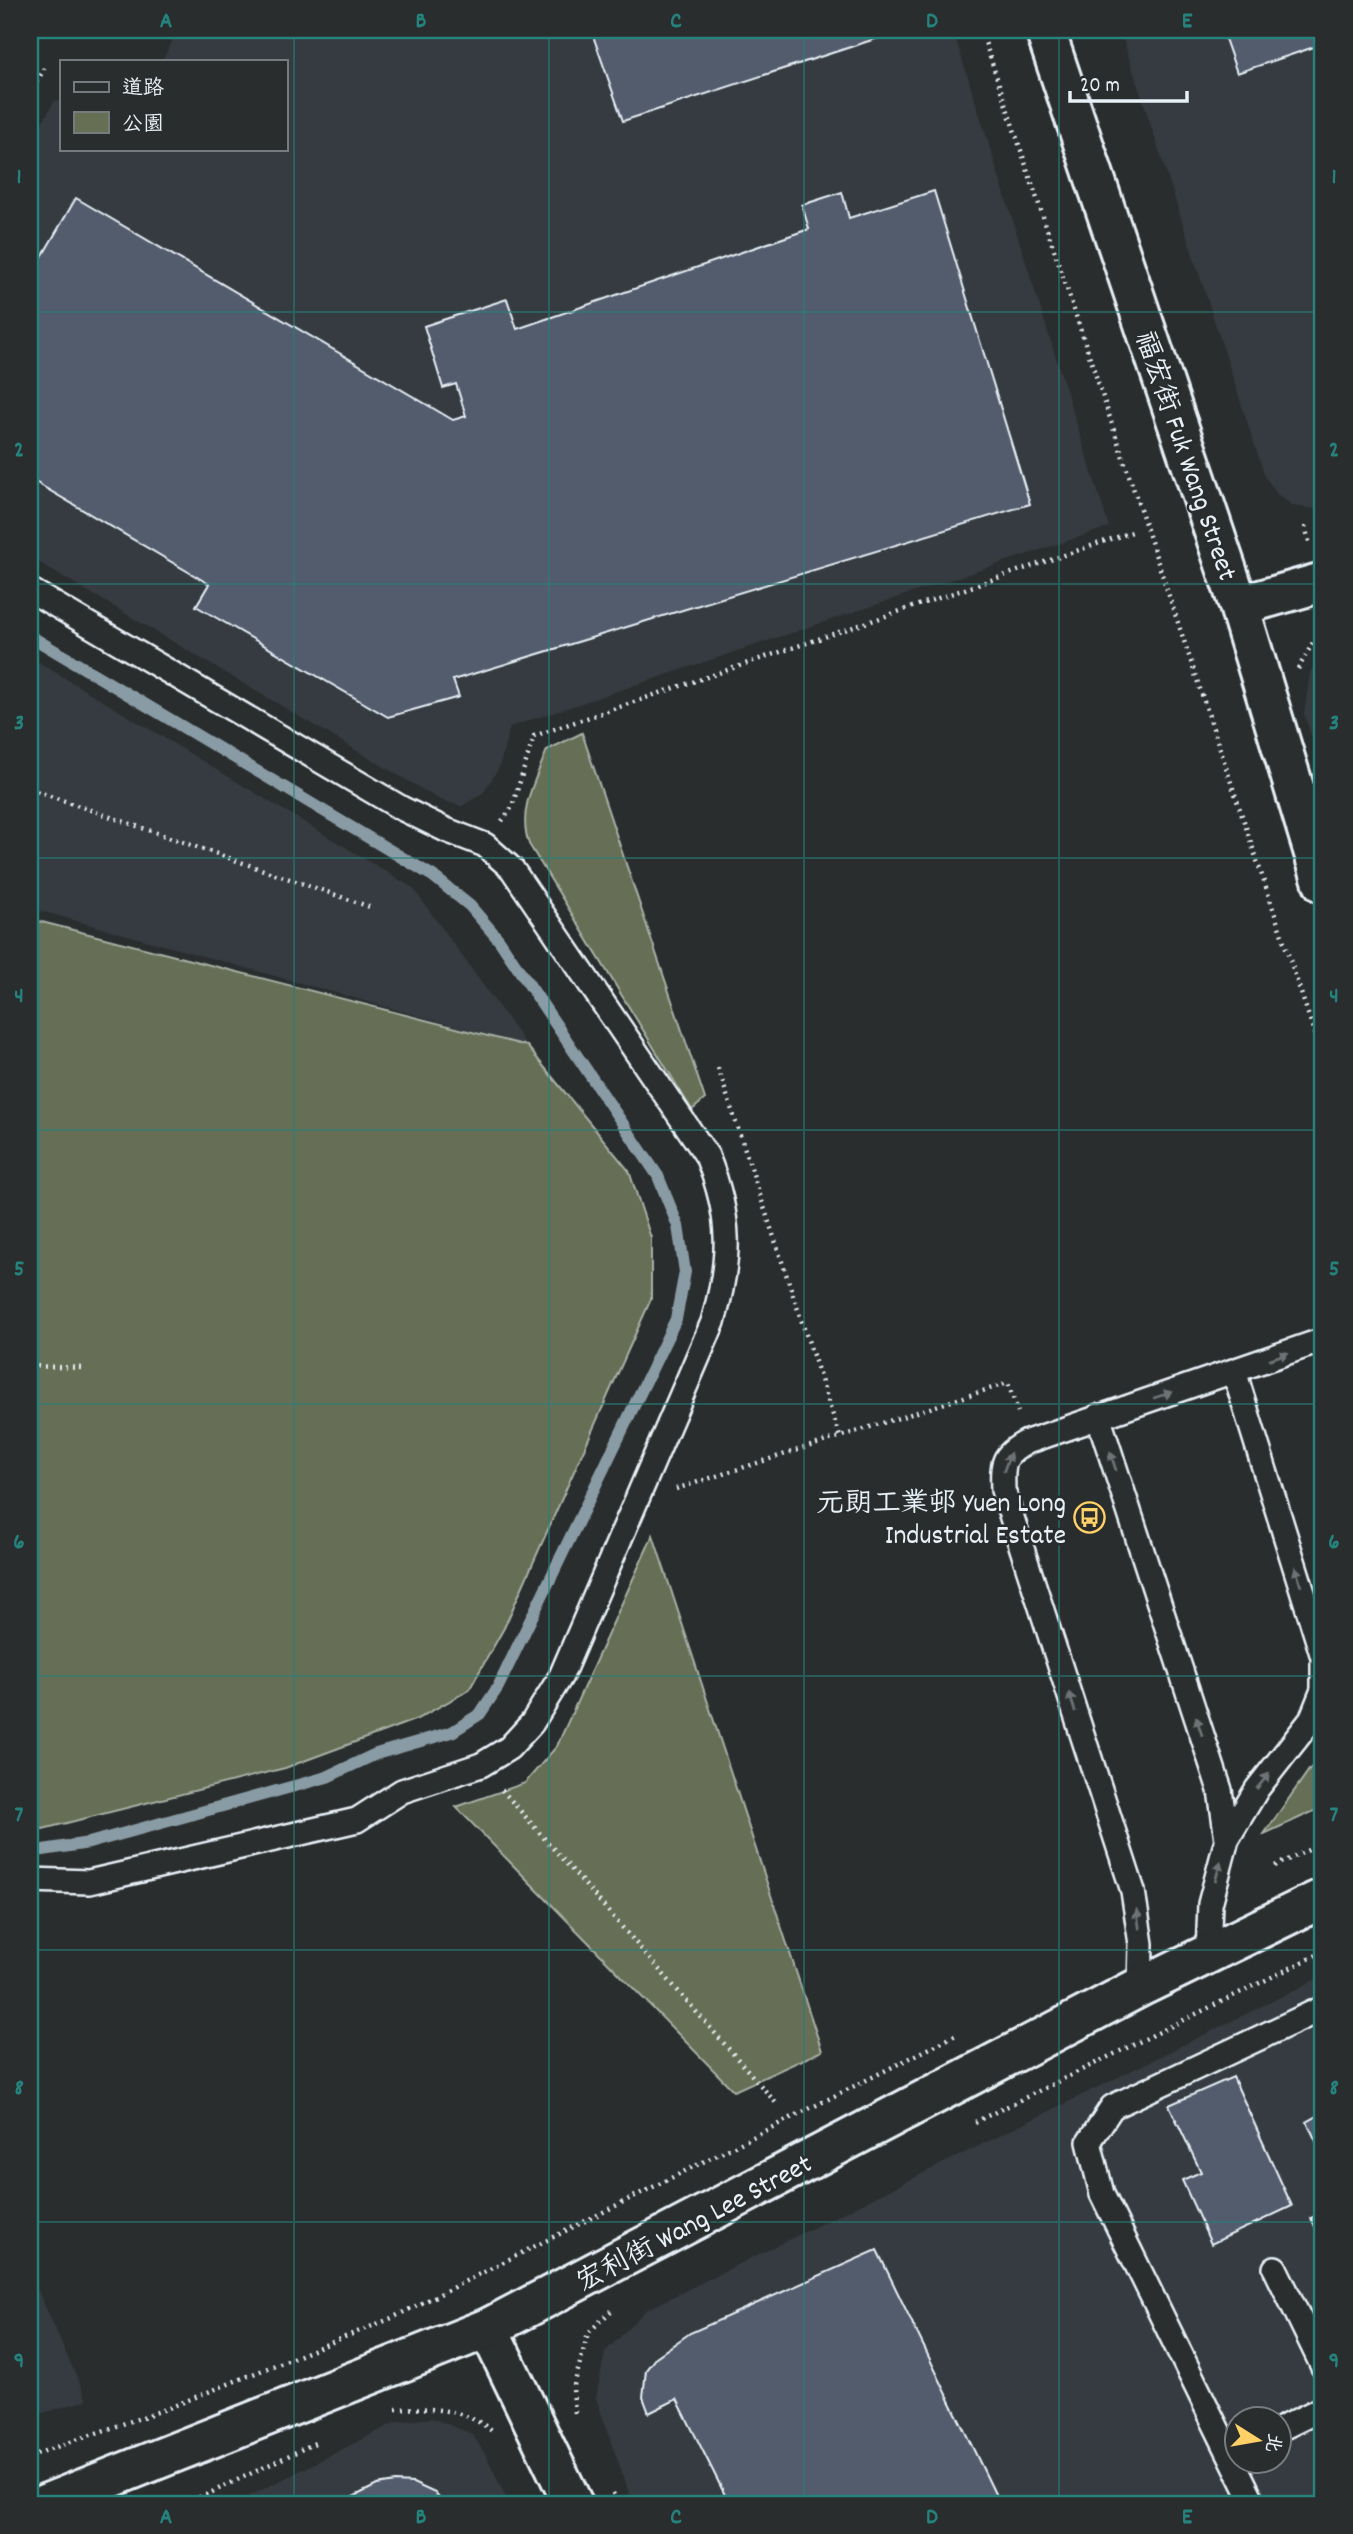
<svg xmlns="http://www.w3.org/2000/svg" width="1353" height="2534" viewBox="0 0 1353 2534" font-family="Dekko,'LXGW WenKai TC',sans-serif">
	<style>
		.built { fill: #363b41; fill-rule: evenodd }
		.green { fill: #666e54; stroke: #a7b0a6; stroke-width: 2 }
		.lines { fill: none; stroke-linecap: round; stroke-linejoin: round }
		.stream { stroke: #899ca5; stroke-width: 12 }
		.building { fill: #535c6d; stroke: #e8f1f8; stroke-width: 2 }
		.lane-casing { stroke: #e8f1f8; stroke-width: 28 }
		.street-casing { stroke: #e8f1f8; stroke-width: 44 }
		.secondary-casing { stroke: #e8f1f8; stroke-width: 44 }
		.path { stroke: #e8f1f8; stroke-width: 4.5; stroke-dasharray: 2 5; stroke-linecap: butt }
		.lane { stroke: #2a2d2e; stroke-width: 23 }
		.street { stroke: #2a2d2e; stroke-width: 38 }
		.secondary { stroke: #2a2d2e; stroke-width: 38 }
		.oneway { fill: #6c7275 }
		.grid { fill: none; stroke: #25827c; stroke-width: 2; stroke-opacity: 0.55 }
		.labels { text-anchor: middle; stroke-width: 5; stroke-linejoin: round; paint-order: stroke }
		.street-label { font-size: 28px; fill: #e8f1f8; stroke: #2a2d2e }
		.poi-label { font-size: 28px; fill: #e8f1f8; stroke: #2a2d2e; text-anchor: end }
		.neatline { fill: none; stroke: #25827c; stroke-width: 2.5 }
		.grid-label { font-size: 23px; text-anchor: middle; font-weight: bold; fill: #25827c }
	</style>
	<rect width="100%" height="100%" fill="#2a2d2e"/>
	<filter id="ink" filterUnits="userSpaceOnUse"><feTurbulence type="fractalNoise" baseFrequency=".0143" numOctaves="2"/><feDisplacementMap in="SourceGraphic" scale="14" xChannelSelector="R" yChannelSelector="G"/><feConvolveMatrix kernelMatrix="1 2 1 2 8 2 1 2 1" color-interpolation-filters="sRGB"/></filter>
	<g filter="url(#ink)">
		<path class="built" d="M178,30h775l156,497 -599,200 -11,41 -16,25 -21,13 -22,-6 -410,-243v-413l25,-44 6,2v47h224v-88h-123z
			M1120,30h203v480l-30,-4 -16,-12 -12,-17z
			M1323,649v120l-19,-55 6,-41z
			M30,657l383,231 114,158 -497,-138z
			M1323,1976v528h-690l-37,-106 9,-46 41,-42zM1238,2418h42v42h-42z
			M30,2273l57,127 -57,17z
			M432,2418l40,16 15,23 22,47h-275l162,-82z"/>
		<path class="green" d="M582,733l123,366 -13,11 -163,-266c-12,-33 6,-63 18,-94z
			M30,919l497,127 102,125 22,67v61l-147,329 -35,62 -52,29 -132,49 -242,61 -13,-2z
			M653,1535l169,516 -88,40 -278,-284 69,-24 32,-37z
			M1323,1756v51l-59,27 45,-64z"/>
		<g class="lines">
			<path class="stream" d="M30,636l403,240 37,30 29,34 159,236 20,50 7,46 -9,47 -178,368 -18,27 -28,18 -76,22 -49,23 -238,66 -59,9"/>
		</g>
		<path class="building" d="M591,30h284l3,8 -255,83z
			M1222,30h101v14l-86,29z
			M934,191l96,313 -577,176 6,17 -71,20 -192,-111 13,-22 -179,-105v-202l46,-79 377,222 13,-4 -10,-32 -13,4 -19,-62 83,-27 10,30 292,-100 -7,-24 40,-13 7,26z
			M1233,2077l59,129 -81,38 -29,-64 19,-8 -32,-67z
			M1323,2113v43l-16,-34z
			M1323,2212v31l-12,-25z
			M877,2250l123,254h-279l7,-3 -51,-102 -28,14 -6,-16 3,-27 10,-13 34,-24z
			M395,2482l18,1 22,10 9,11h-105l38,-19z"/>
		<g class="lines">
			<defs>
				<path id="lane" d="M30,590l371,218 45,22 39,15 27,24 195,287c25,62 24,103 6,166l-152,354 -29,47 -23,25 -28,17 -79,26 -45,29 -268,62 -59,-2
					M1098,1416l122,374 7,49
					M1208,1953l2,-49 17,-65 30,-50 54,-69 12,-30v-33l-89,-286
					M1140,1987l1,-43 -8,-53 -130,-401c-1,-27 -1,-35 24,-48l296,-102
					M1275,2268l48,99
					M1280,2429l43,-21
					M1254,2504l-152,-310 -13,-52 23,-35 211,-99"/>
				<path id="street" d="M1045,30l194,576 84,277
					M1239,606l84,-24
					M488,2328l85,176"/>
				<path id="secondary" d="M45,2504l443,-176 652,-341 183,-89"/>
			</defs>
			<use href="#lane" class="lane-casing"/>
			<use href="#street" class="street-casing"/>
			<use href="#secondary" class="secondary-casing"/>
			<path class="path" d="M981,30l342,1029
				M30,94l15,-27
				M1305,526l5,19
				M1298,669l17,-30 8,-7
				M30,789l343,119
				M502,821l10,-14 22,-71 601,-205
				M718,1068l122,369
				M30,1366l53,2
				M676,1489l332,-106 10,29
				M502,1790l275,314
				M1275,1866l48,-23
				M975,2122l348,-170
				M396,2409c34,-2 71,0 97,23
				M575,2413l-2,-24 15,-56 23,-22
				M30,2456l136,-47 226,-91 566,-284
				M613,2493l5,11
				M179,2504l29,-10 109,-52"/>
			<use href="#lane" class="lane"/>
			<use href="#street" class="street"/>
			<use href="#secondary" class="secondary"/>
		</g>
		<defs><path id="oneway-solid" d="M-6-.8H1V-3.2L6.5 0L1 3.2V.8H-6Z" transform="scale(1.75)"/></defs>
		<g class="oneway">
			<use href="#oneway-solid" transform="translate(1279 1356) rotate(-19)"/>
			<use href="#oneway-solid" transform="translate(1163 1395) rotate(-18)"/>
			<use href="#oneway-solid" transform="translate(1113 1461) rotate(-108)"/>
			<use href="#oneway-solid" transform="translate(1007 1462) rotate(-70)"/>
			<use href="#oneway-solid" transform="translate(1298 1576) rotate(-107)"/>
			<use href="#oneway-solid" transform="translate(1072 1702) rotate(-108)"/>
			<use href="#oneway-solid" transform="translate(1199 1726) rotate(-108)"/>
			<use href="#oneway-solid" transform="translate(1263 1781) rotate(-51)"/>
			<use href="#oneway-solid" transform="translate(1218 1871) rotate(-75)"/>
			<use href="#oneway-solid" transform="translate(1138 1919) rotate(-98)"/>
		</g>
	</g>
	<path class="grid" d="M294,30v2474M549,30v2474M804,30v2474M1059,30v2474M30,312h1293M30,584h1293M30,858h1293M30,1130h1293M30,1404h1293M30,1676h1293M30,1950h1293M30,2222h1293"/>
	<defs>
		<symbol id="bus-ring" viewBox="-11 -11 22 22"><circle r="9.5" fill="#2a2d2e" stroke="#ffd166" stroke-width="1.5"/><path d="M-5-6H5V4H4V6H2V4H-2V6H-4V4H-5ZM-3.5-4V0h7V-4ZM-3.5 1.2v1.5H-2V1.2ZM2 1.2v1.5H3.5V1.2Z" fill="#ffd166"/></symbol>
	</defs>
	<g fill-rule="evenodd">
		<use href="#bus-ring" x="1072" y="1500" width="35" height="35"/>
	</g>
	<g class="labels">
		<g class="street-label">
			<text transform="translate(1188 455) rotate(71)" y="10">福宏街 Fuk Wang Street</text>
			<text transform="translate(693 2221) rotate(-28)" y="10">宏利街 Wang Lee Street</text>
		</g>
		<g class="poi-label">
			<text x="1066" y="1511">元朗工業邨 Yuen Long<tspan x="1066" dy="32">Industrial Estate</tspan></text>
		</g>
	</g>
	<rect width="1353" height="2534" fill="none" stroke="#2a2d2e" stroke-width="77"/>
	<rect x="60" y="60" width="228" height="91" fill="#2a2d2e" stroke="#767b7f" stroke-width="2"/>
	<rect x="74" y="82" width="35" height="10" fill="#2a2d2e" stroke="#767b7f" stroke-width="2"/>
	<text x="122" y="94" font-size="21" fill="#e8f1f8">道路</text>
	<rect x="74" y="112" width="35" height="21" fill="#666e54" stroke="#767b7f" stroke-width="2"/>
	<text x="122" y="130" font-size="21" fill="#e8f1f8">公園</text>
	<g transform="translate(1258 2440) rotate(101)"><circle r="33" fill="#2a2d2e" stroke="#767b7f" stroke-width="2"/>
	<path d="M0-5L12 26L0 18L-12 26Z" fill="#ffd166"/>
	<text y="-10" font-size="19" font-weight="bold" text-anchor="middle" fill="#e8f1f8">北</text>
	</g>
	<path d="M1070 91v10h117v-10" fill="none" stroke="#e8f1f8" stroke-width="3.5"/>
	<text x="1080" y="91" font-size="21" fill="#e8f1f8" stroke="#2a2d2e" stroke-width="5" paint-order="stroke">20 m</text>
	<rect x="38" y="38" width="1276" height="2458" class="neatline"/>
	<g class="grid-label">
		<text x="166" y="27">A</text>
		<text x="421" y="27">B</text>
		<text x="676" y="27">C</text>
		<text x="932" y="27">D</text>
		<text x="1187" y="27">E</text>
		<text x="19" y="183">1</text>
		<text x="1334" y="183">1</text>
		<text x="19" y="456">2</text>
		<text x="1334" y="456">2</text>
		<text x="19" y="729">3</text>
		<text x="1334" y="729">3</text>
		<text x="19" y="1002">4</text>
		<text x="1334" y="1002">4</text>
		<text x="19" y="1275">5</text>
		<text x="1334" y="1275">5</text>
		<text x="19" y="1548">6</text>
		<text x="1334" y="1548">6</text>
		<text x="19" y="1821">7</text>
		<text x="1334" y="1821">7</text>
		<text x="19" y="2094">8</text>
		<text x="1334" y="2094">8</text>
		<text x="19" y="2367">9</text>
		<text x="1334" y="2367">9</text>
		<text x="166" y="2523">A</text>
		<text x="421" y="2523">B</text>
		<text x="676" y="2523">C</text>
		<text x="932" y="2523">D</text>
		<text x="1187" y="2523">E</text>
	</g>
</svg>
